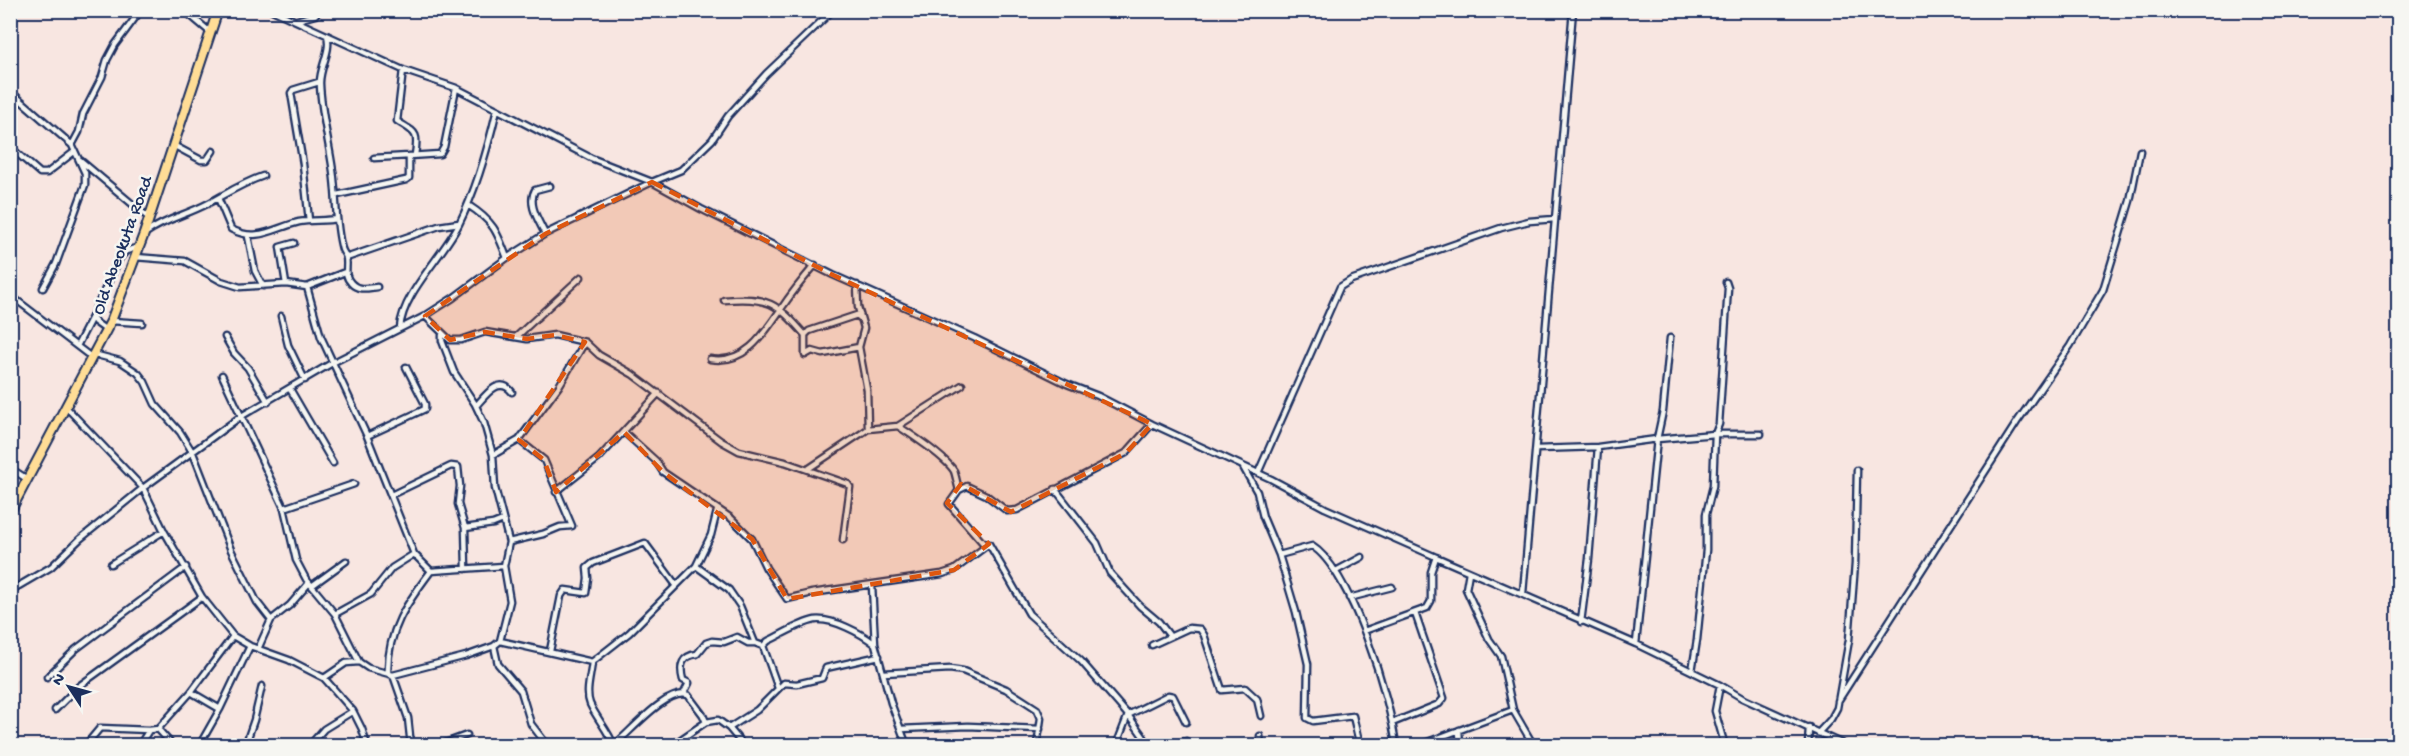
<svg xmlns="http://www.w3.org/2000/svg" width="2409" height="756" viewBox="0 0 2409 756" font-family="'Gochi Hand',sans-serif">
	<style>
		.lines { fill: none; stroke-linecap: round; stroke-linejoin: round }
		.minor-casing { stroke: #1b2f5e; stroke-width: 9 }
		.trunk-casing { stroke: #1b2f5e; stroke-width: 12 }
		.minor { stroke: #f6f6f2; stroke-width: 4.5 }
		.trunk { stroke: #ffdd96; stroke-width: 8 }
		.marked { fill: #de5710; fill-opacity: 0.2; stroke: #de5710; stroke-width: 4.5; stroke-dasharray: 12 8; stroke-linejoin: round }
		.labels { text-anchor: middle; stroke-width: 5; stroke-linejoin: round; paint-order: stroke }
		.street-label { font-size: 18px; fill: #1b2f5e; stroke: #f6f6f2 }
	</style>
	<rect width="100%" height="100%" fill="#f8e6e1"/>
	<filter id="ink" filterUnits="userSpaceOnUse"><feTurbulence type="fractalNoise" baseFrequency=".0167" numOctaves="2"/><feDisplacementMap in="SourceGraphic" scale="12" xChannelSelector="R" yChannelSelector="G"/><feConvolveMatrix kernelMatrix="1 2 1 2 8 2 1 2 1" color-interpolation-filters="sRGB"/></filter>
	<g filter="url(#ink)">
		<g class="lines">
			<defs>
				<path id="minor" d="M184,10l26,22
					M272,10l131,60 53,18 135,70 61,24 49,27 132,66 141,63 93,46 31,12 54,28 119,55 54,29 111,49 -5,15v29l-4,7 -63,23
					M297,20l18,-5 5,-5
					M327,35c5,16 -8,33 -7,49 1,29 9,58 13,87 4,26 2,53 9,78 1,3 3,5 4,8 2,10 -3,18 5,26 7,8 17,5 26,4
					M403,70l-6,51c18,12 22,10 18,34
					M10,91l62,54
					M173,145l28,15h6l6,-9
					M10,147l30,26h7l27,-21
					M374,158l35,-2
					M80,160l69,58
					M337,195l69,-15 3,-2v-22l31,-2 4,-7 12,-59
					M218,198l13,31c26,14 43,-1 68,-7 13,-2 26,-1 38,-3
					M468,205c25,16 29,26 39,53
					M309,221l-6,-57 -12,-71 2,-3 26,-8
					M146,233c19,-14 40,-18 61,-29 19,-10 35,-21 56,-28
					M545,234c-6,-13 -18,-30 -10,-44l15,-4
					M248,236l7,35 8,15
					M135,257l50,4 36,20 19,6 46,-3 21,3 38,-15
					M346,258l93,-32 20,-3
					M1726,282l2,6 -9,136 -4,10h46
					M286,284l-6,-37 14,-4
					M857,285l1,22 6,21 -5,19 8,43 1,39
					M307,287l14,50 46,99 47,118 17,17 73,-5
					M43,288l13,-24 29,-79v-12l-13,-28 7,-13 4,-18 19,-37 5,-17 8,-15 26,-35
					M10,295l81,62
					M724,300c44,-4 53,3 81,35v20l7,-4 11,3 36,-7
					M281,316l7,29 17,35
					M425,316l25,24h11l24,-8 42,7 28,-4 30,7 14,13 33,19 89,67 18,10 46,11 63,22 2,3 -7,53
					M111,321l31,2
					M400,328c2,-34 43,-72 59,-104 18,-36 29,-76 38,-115
					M106,330l-11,-8 -3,-5 27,-58 7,-8 13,-4
					M442,335v6l12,31 21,32 9,19 9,32 2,33 14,54 -5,24 6,35 -10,40
					M805,335l4,-4 48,-16 3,3
					M225,337l9,16 14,15 20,34
					M516,337l65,-60
					M1670,338l-7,73 -6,28 58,-5 -2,52 -7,28v36l-9,90 -5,31
					M77,346l15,-29
					M93,354l27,7 18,12 7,9 10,22 25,28 13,21 38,97 26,52 14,18
					M710,359c35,6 54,-25 71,-50 10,-15 22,-30 34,-44
					M222,375l62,133 12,52 10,19 29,35 24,48 9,6 25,7 73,-19 28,-10 6,-5 92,21
					M290,389l43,74
					M476,406c9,-10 23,-31 36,-14
					M66,407l77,81 21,43 38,66 31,39 17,10 39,14 35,18 29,33 9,18 4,13 -1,4
					M898,426c14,9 48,32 56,45 2,5 3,13 5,19
					M624,432l32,29 7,11 68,46 21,21 14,29 21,31 25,-6 130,-19 12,-4 35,-26
					M367,436l58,-27v-5l-19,-37
					M1537,449l61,-2
					M493,455l26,-15 40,-54 26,-44
					M1243,467l14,25 6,25 16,38 17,57 12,52 -1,54 6,3 40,-5 7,30
					M10,468l17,11
					M808,469l60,-40 30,-3 64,-41
					M1258,473l82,-186 11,-7 150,-52 28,-7 26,-2
					M1055,489l42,54 13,30 30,33 19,16 10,13
					M556,492l43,-34 60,-65
					M391,495l60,-29 7,1 2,19 -2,18 7,24 1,41
					M284,508l70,-24
					M465,528l28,-4 10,-4
					M509,542l34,-8 17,-7 12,-1 -28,-66 -25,-20
					M1279,555l33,-9c39,24 79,154 84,200
					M1436,557l200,87 84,41 22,13 101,46
					M111,564l53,-33
					M696,566l33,24 11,16 15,37 8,3 15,42
					M1336,571l26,-14
					M1469,572l-3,17 23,50 12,17 12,54 21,36
					M313,585l33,-24
					M872,586l3,58 16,59 16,43
					M10,591l41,-24 29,-28 63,-51 97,-71 92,-54 93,-47 28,-18 54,-40 38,-24 107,-52 29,-12 31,-30 16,-24 38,-42 67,-64
					M1523,593l50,-583
					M1349,598l43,-11
					M335,614l36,-20 21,-26 22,-14
					M1581,622l8,-63 9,-112 59,-8 -21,205
					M1152,645l37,-17 11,1 4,6 18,55 23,-2 12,11 4,17
					M494,646l4,18 23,27 10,33 17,22
					M763,646l5,-5c15,-7 32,-18 47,-21 18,-2 46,13 60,24
					M258,649l13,-29 19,-15 19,-22
					M550,651l11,-55 4,-6 21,3 2,-15 -1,-10 6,-5 52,-20 31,42
					M388,673c-1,-43 19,-70 43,-102
					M884,673l66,-4 13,2 43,18 31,20 4,9 -4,28
					M393,675l15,43 3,28
					M47,677l29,-28 110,-82
					M324,678l22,-15 13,-1
					M1720,685l-5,26 10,35
					M191,692l29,17
					M684,693l5,-10 -6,-3c-4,-15 -1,-24 14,-26l9,-11 6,-2 12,1 13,-5 11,6h7
					M1838,701l179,-279 53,-76 33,-56 27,-89 10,-50
					M55,710l24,-24 123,-89
					M1392,723l47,-19 5,-6 -29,-85
					M729,728l28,-18 27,-27 13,1 25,-6 4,-10 53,-12
					M158,729l15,17
					M901,729l67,-3 72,3
					M1459,730l1,16
					M1818,733l13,-14 6,-11 12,-68 6,-76 2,-94
					M1260,736l1,10
					M614,745c16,-12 52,-57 74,-50l15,20 3,7
					M85,746l15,-18 49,2
					M139,746l10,-16 9,-1 33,-37 42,-56
					M199,746l21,-37 30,-63
					M245,746l9,-26 8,-34
					M309,746l15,-17 29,-18
					M437,746l30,-11
					M614,746c-6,-16 -17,-27 -24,-42 -5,-12 1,-29 2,-42l37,-29 67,-67 15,-31 6,-24
					M671,746l35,-24 12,-2 11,8 15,18
					M1116,746l12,-31 40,-20 5,1 13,26
					M1150,746l-22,-31 -47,-54 -52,-47 -40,-70 -6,-1 -34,-39 10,-14 8,-4 19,9 21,16 10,-1 109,-57 26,-29
					M1166,746l20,-5 4,5
					M1417,746l96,-36
					M1615,746l1,-3
					M1808,746l1,-19"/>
				<path id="trunk" d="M10,512l101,-191 33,-87 74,-224"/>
			</defs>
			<use href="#minor" class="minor-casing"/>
			<use href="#trunk" class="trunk-casing"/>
			<use href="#minor" class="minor"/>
			<use href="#trunk" class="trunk"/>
		</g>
	</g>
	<path class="marked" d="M652,182l181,93 319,149 -26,29 -115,59 -50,-28 -14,19 42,41 -35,26 -167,29 -35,-60 -89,-67 -39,-40 -68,60 -12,-32 -25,-20 66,-98 -30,-7 -28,4 -42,-7 -35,8 -25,-24 120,-82z"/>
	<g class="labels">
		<g class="street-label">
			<text transform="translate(121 245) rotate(-70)" y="6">Old Abeokuta Road</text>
		</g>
	</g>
	<rect width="2409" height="756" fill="none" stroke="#f6f6f2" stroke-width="36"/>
	<rect x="18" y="18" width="2373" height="720" fill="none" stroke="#1b2f5e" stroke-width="2" filter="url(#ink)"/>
	<g transform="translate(69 687) rotate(306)" stroke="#f6f6f2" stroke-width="4.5" paint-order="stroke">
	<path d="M0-4.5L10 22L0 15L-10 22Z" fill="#1b2f5e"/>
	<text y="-9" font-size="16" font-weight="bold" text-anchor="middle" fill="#1b2f5e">N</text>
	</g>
</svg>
